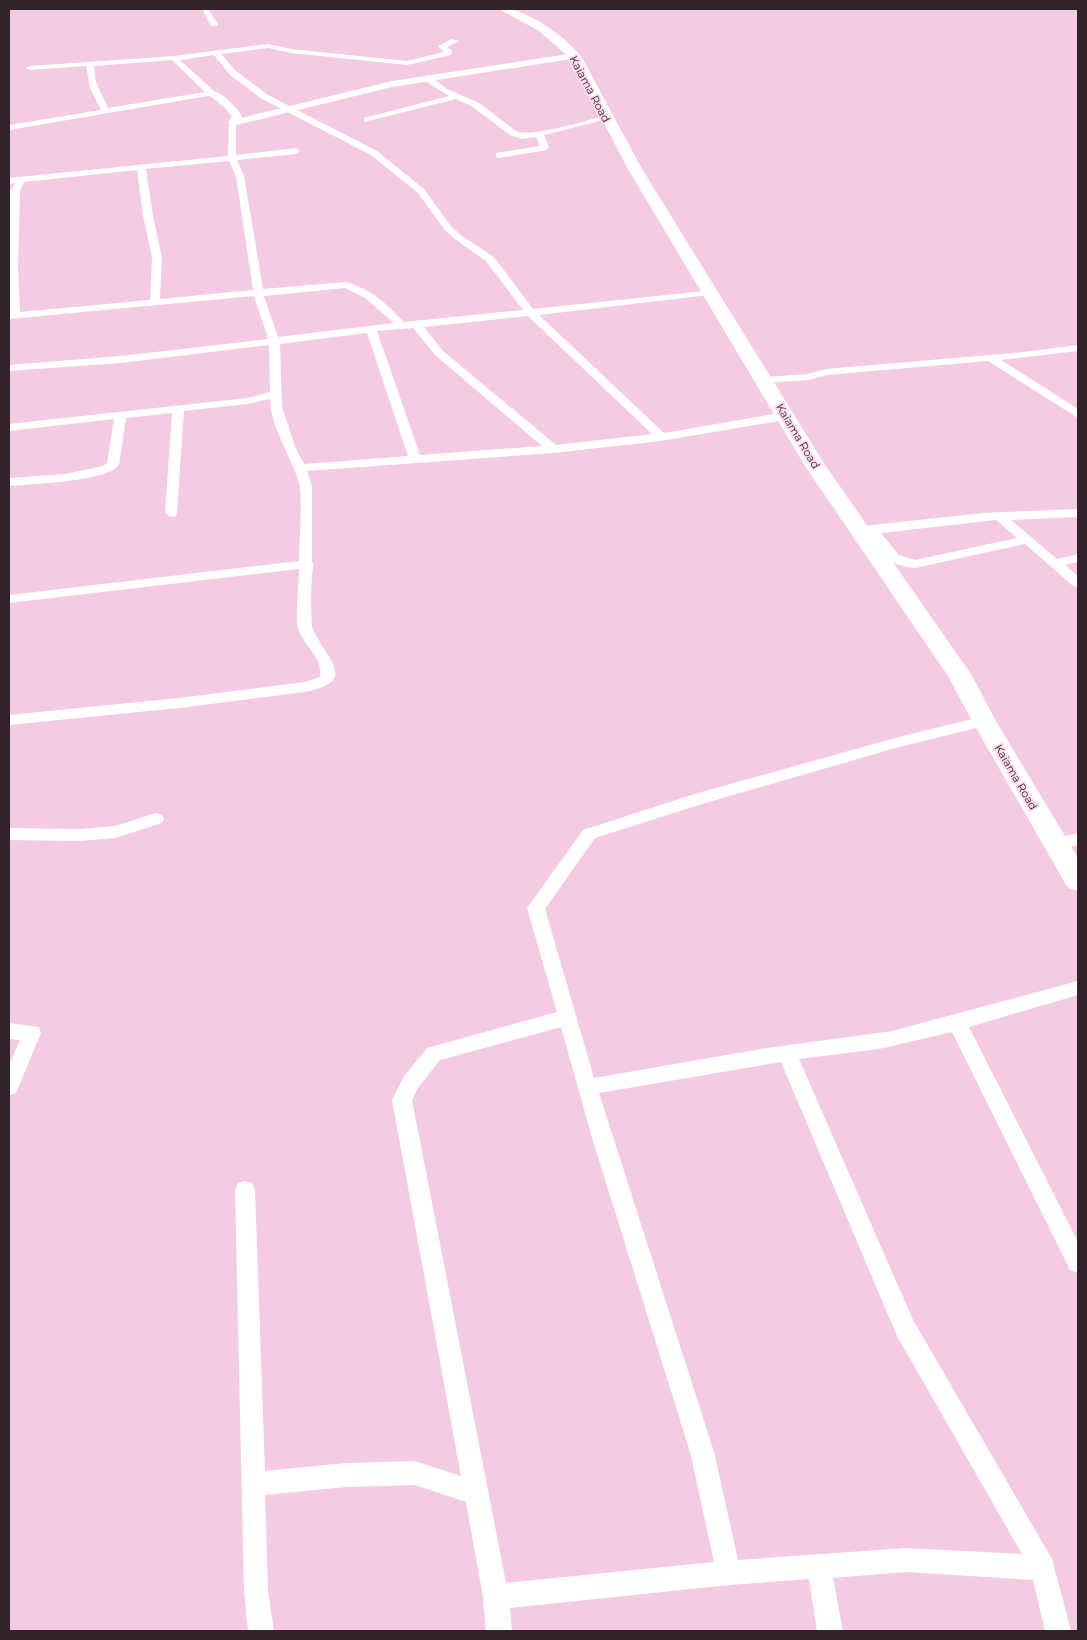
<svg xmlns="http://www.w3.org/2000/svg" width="1087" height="1640" viewBox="0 0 1087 1640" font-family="Montserrat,sans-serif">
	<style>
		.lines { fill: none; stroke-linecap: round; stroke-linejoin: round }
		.minor { fill: #fff; fill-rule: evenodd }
		.tertiary { fill: #fff; fill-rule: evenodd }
		.trunk { fill: #fff; fill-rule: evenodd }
		.labels { text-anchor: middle; stroke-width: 4; stroke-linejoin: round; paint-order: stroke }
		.far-street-label { font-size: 11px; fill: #32232b; stroke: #fddbee }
	</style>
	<rect width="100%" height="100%" fill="#f5cbe3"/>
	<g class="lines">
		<path class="minor" d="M202,9h6l10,15 -1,2h-6z
			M452,39l7,2 -12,6 5,4 -1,4 -44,10 -116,-12 -23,-5 -47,6 15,17 32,24 109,56 47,38 26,36 12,11 32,21 39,52 180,-19 1,2 -5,3 -170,20 125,118 121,-21 6,4 -6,4 -124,21 -108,12 -246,18 5,15v76l2,2c-3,5 -4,60 -1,65 12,30 48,52 -8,63l-126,16 -170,17v-10l170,-17 126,-16 15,-5c3,-21 -17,-31 -22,-49 -3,-10 1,-46 1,-59l-290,34v-8l290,-34c0,-18 4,-62 0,-78 -8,-28 -28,-54 -29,-84l-23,5 -63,7 -7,102 -1,3 -5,1 -6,-4 7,-100 -46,5 -7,47c-14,17 -87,19 -110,21v-8l56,-4 38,-8 4,-3 7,-44 -105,12v-7l238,-26 23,-6 -1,-47 -148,18 -112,8v-6l112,-9 147,-17 -14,-43 -245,23 1,-128 5,-8 -6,1v-6l219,-22 1,-33 7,-2v34l60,-7 4,3 -4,3 -59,6 7,16 19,113 82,-7c25,6 42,22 59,40l119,-12 -37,-49 -30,-21 -12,-11 -26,-36 -47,-38 -109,-56 -32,-24 -16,-20 -34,5 34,31v4l-205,35v-5l92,-15 -11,-22 -4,-22 -56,4 -4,-2 4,-2 144,-10 94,-12 23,5 116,12 37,-9 -6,-6zM172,60l33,32 -97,16 -12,-26 -2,-16zM229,161l7,15 17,114 -93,9 2,-42 -9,-41 -7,-47zM137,170l6,46 9,41 -2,43 -130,12 -2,-44 2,-77 4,-9zM345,288l20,10 29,25 -116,14 -14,-41zM528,316l124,118 -96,11 -113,-94 -19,-24zM413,328l22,27 107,91 -122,9 -43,-124zM367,333l41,123 -104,8 -8,-15 -14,-42 -2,-63z
			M425,77h6l16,12 32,14 37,28c17,7 71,-11 91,-16l4,3 -67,17 5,12 -2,3 -48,8 -3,-1v-4l44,-7 -4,-9 -15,2 -11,-4 -37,-28 -17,-8 -92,23v-4l85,-22 -24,-15z
			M1078,345v6l-77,9 77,49v9l-90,-57 -161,14 -18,5 -45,3 -6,-3 6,-3 44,-3 18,-5 198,-17z
			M1078,509v8l-67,3 46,39 21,-5v8l-13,3 13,11v11l-5,-1 -48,-42 -110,24c-26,-2 -33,-14 -46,-34l-9,1 -6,-4 1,-3 17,-3 111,-12zM996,520l21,18 -102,22 -16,-5 -18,-22z
			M984,716l5,1 3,4 -3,4 -90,22 -197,57 -107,34 -50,71 49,169 167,-29 131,-18 186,-50v14l-109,32 109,215v31l-8,-3 -118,-238 -73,17 -80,10 114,261 139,239 19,72h-26l-12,-51 -127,-8 -73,6 10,53h-26l-8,-52 -80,6 -219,23 2,23h-26l-3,-34 -17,-95 -51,-17 -69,2 -81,8 3,96 6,40h-26l-4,-40 -9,-401 3,-7 7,-2 7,2 3,7 10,281 81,-8 69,-2 46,15 -69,-376 12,-24 23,-28 130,-36 -30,-104 56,-78 115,-37 201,-56zM561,1027l32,114 97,311 24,110 -208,21 -94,-483 6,-12 22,-28zM781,1062l116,274 125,218 -116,-6 -168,12 -24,-108 -115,-359z
			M156,813l6,2 2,4 -2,4 -47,15 -36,3 -70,-1v-12l70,1 36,-3z
			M1078,833v12l-23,5 -6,-2 -2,-4 2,-4z
			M9,1023l30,4 2,6 -25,60 -7,2v-30l11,-25 -11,-1z"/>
		<path class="tertiary" d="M575,53l5,3 -2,2 -186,29 -159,39 -5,-3 4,-7 -8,-9 -18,-14 1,-2c14,-2 28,15 35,25l-1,2 151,-37z"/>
		<path class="trunk" d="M499,9h15l25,12 24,17 18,18 61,113 183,296 146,209 25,47 82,137v33l-10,-3 -96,-167 -24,-45 -143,-210 -177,-297 -58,-111 -31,-27z"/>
	</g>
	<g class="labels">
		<g class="far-street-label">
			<text transform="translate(590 89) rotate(62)" y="4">Kaiama Road</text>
			<text transform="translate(798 436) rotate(59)" y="4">Kaiama Road</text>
			<text transform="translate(1016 777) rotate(60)" y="4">Kaiama Road</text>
		</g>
	</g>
	<rect width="1087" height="1640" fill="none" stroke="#32232b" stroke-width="20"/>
</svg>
